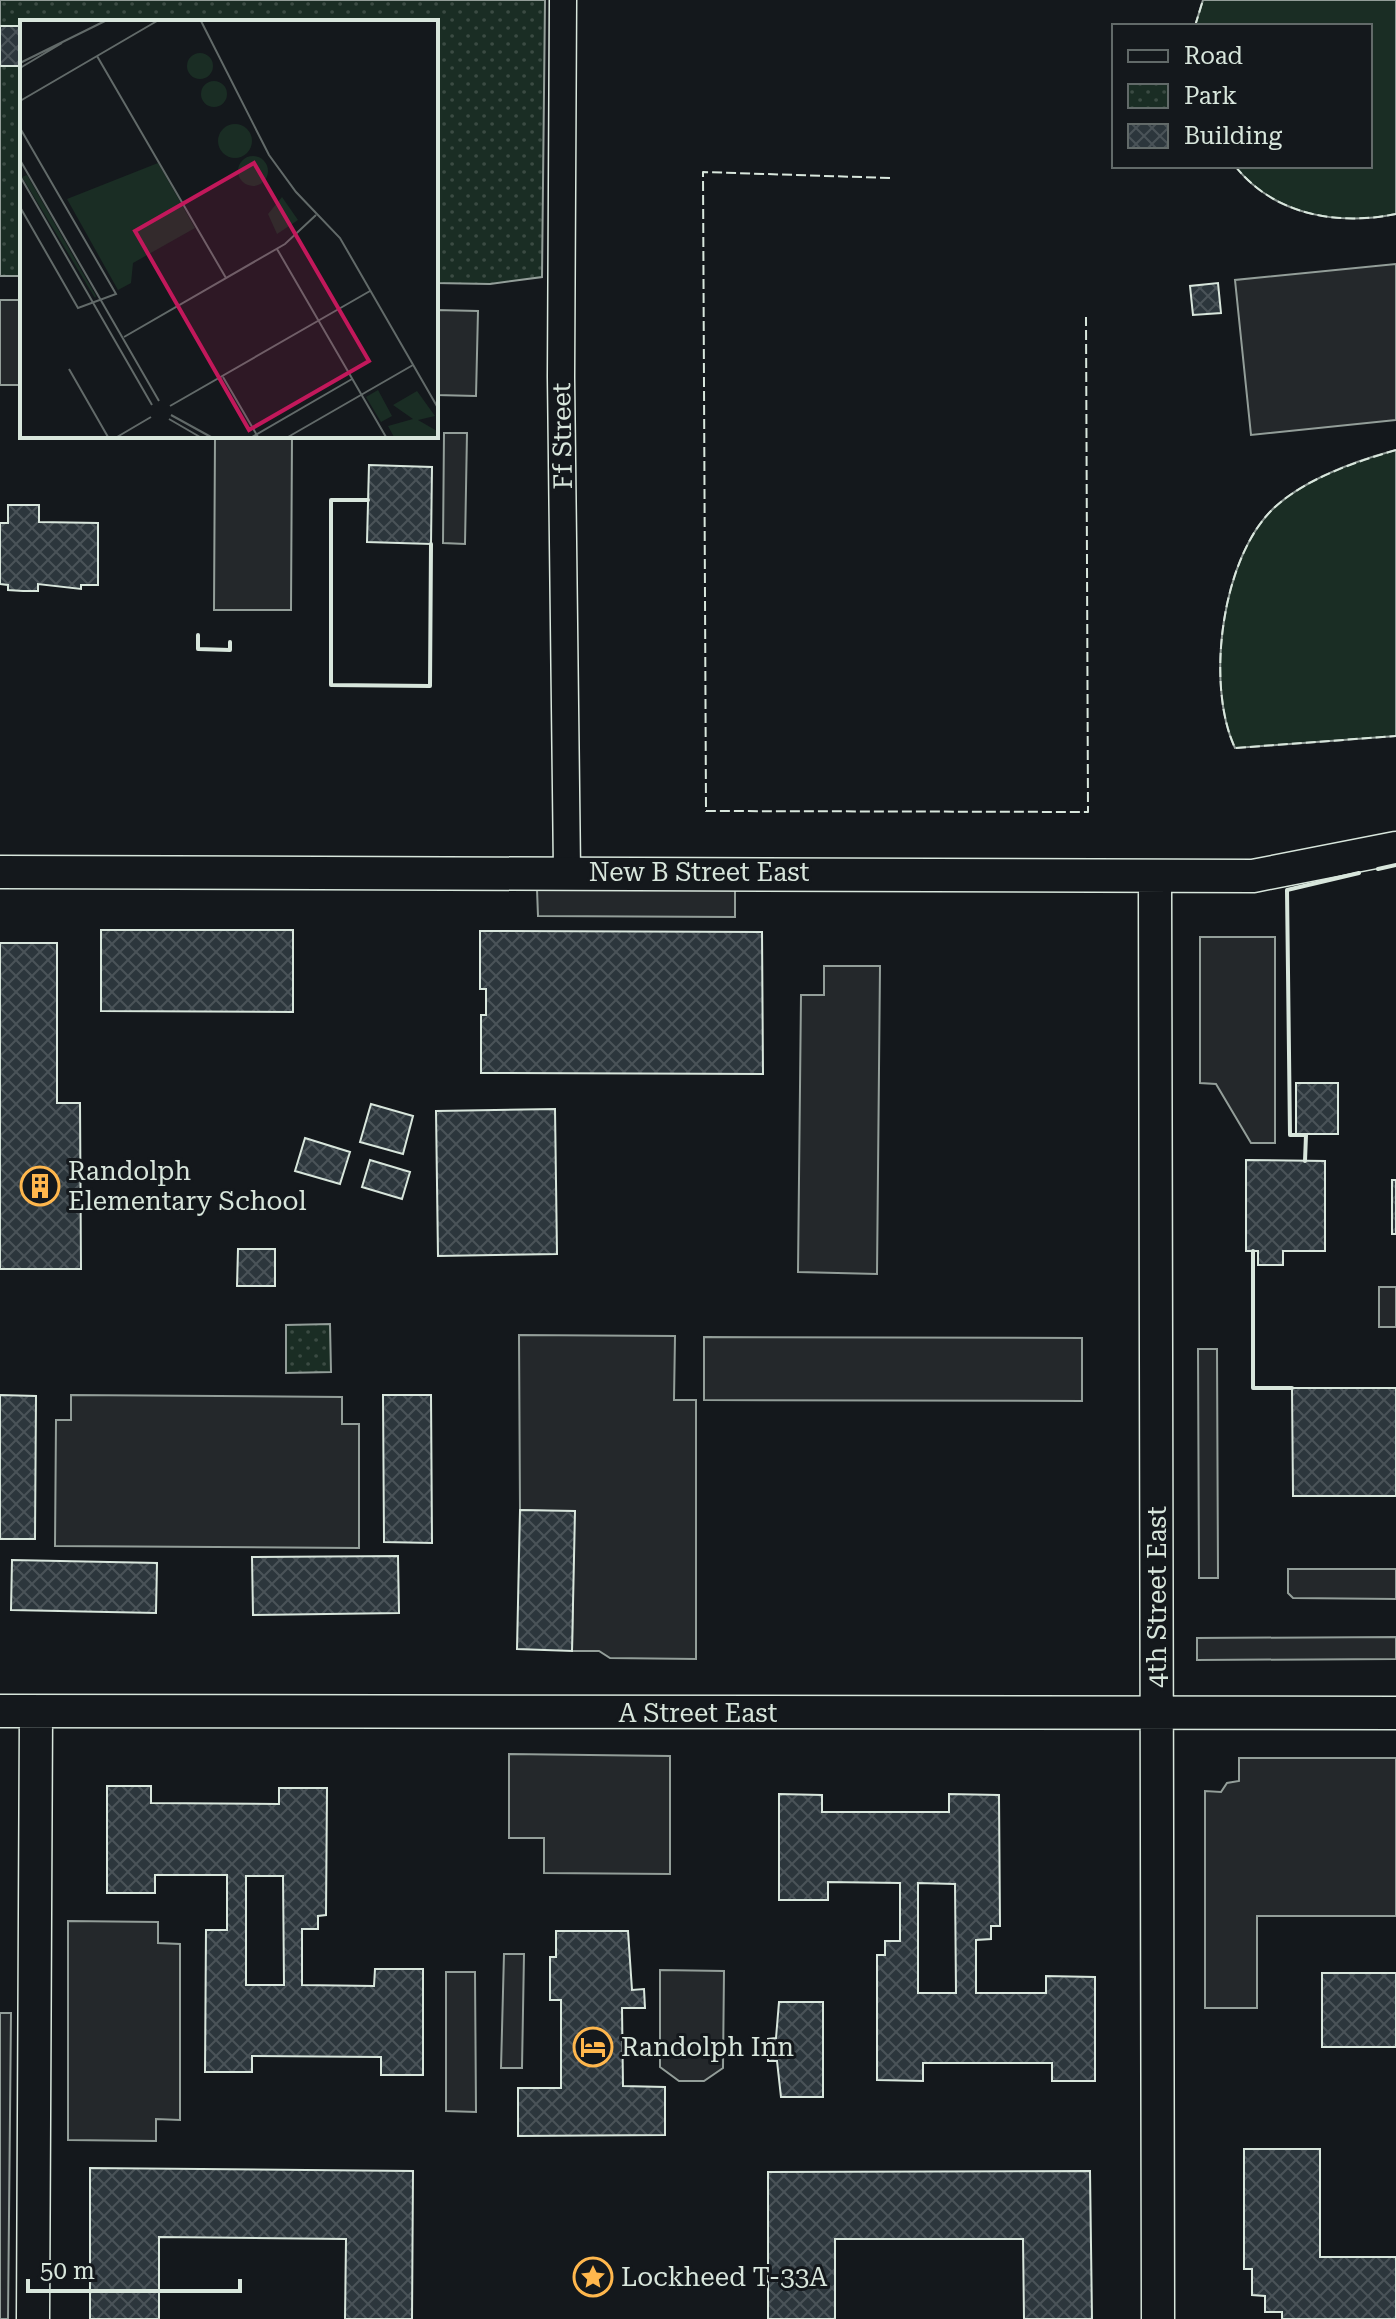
<svg xmlns="http://www.w3.org/2000/svg" width="1396" height="2319" viewBox="0 0 1396 2319" font-family="'Roboto Serif',serif">
	<style>
		.grass { fill: #1a2d24; stroke: #939e99; stroke-width: 2 }
		.park { fill: url(#park-dots); stroke: #939e99; stroke-width: 2 }
		.parking { fill: #24282b; stroke: #939e99; stroke-width: 2 }
		.building { fill: url(#building-cross-hatch); stroke: #d8e6dc; stroke-width: 2; fill-rule: evenodd }
		.lines { fill: none; stroke-linecap: round; stroke-linejoin: round }
		.minor-casing { stroke: #d8e6dc; stroke-width: 29 }
		.tertiary-casing { stroke: #d8e6dc; stroke-width: 35 }
		.minor { stroke: #14181c; stroke-width: 26 }
		.tertiary { stroke: #14181c; stroke-width: 32 }
		.fence { stroke: #d8e6dc; stroke-width: 2; stroke-dasharray: 10 4; stroke-linecap: butt }
		.wall { stroke: #d8e6dc; stroke-width: 4 }
		.labels { text-anchor: middle; stroke-width: 6; stroke-linejoin: round; paint-order: stroke }
		.street-label { font-size: 26px; fill: #d8e6dc; stroke: #14181c }
		.poi-label { font-size: 26px; fill: #d8e6dc; stroke: #14181c; text-anchor: start }
		.inset-road { fill: none; stroke: #626a69; stroke-width: 2 }
		.view { fill: #c2185b; fill-opacity: 0.15; stroke: #c2185b; stroke-width: 4 }
		.inset-edge { fill: none; stroke: #d8e6dc; stroke-width: 4 }
	</style>
	<defs>
		<pattern id="park-dots" width="8" height="8" patternUnits="userSpaceOnUse" patternTransform="scale(2)"><rect width="8" height="8" fill="#1a2d24"/><path d="M2 2h.1M6 6h.1" fill="none" stroke="#3b4b43" stroke-width="1.8" stroke-linecap="round"/></pattern>
		<pattern id="building-cross-hatch" width="8" height="8" patternUnits="userSpaceOnUse" patternTransform="scale(2)"><rect width="8" height="8" fill="#2c363c"/><path d="M0 0l8 8M0 8l8-8" fill="none" stroke="#4a5358"/></pattern>
	</defs>
	<rect width="100%" height="100%" fill="#14181c"/>
	<path class="grass" d="M1203,0h193v214c-59,12 -122,1 -161,-48h135v-140h-175z
		M1396,450v286l-161,12c-30,-64 -13,-193 40,-241 32,-29 80,-46 121,-57z"/>
	<path class="park" d="M0,0h545l-3,277 -52,7 -54,-1v-261h-414v254h-22z
		M330,1324l1,48 -45,1v-48z"/>
	<path class="parking" d="M1396,264v156l-145,15 -16,-155z
		M0,300h22v85h-22z
		M436,310l42,1 -2,85 -40,-1z
		M444,433h23l-2,111 -22,-1z
		M215,436h77l-1,174h-77z
		M537,889l198,1v27l-197,-1z
		M1200,937h75v206h-24l-35,-59 -16,-1z
		M824,966h56l-3,308 -79,-2 3,-277h23z
		M1379,1287h17v40h-17z
		M519,1335l156,1 -1,64h22v259l-86,-1 -11,-7h-27l2,-139 -54,-2z
		M704,1337l378,1v63l-378,-1z
		M1198,1349h19l1,229h-19z
		M71,1395l271,2v27h17v124l-304,-2 1,-126h15z
		M1288,1569h108v30l-103,-1 -5,-5z
		M1396,1637v22l-199,1v-22z
		M509,1754l161,2v118l-126,-1v-35h-35z
		M1239,1758h157v158h-139v92h-52v-217l16,1 6,-9 12,-2z
		M68,1921l90,1v21l22,1v176l-24,-1v22l-88,-1z
		M504,1954h20l-2,114h-21z
		M660,1970l64,1 -1,97 -19,13h-25l-19,-14z
		M446,1972h29l1,140 -30,-1z
		M0,2013h11l-3,306h-8z"/>
	<path class="building" d="M0,26h22v40h-22z
		M1218,283l3,30 -28,2 -3,-29z
		M369,465l63,2 -1,77 -64,-2z
		M8,505h31v17l59,1v62h-17v4l-43,-5v7h-15l-15,-1v-5l-8,-1v-61h8z
		M101,930h192v82l-192,-1z
		M480,931l282,1 1,142 -282,-1v-58h5v-26h-6z
		M0,943h57v160h23l1,166h-81z
		M1296,1083h42v51h-42z
		M371,1104l42,12 -10,38 -43,-12z
		M555,1109l2,145 -119,2 -2,-145z
		M305,1138l45,14 -10,32 -45,-13z
		M370,1160l40,12 -8,27 -40,-12z
		M1246,1160l79,1v90h-42v14h-25v-14h-12z
		M1392,1180h4v54h-4z
		M238,1249h37v37h-38z
		M1292,1388h104v108h-103z
		M0,1395l36,1 -1,143h-35z
		M383,1395h48l1,148 -48,-1z
		M520,1510l55,1 -3,140 -55,-2z
		M398,1556l1,57 -146,2 -1,-58z
		M12,1560l145,3 -1,50 -145,-3z
		M107,1786h44v17l128,1v-16h48l-1,127 -8,1v13h-16v56l72,1 1,-17h48v106h-42v-18l-129,-1v16h-47l1,-142h21v-55h-72v18h-48zM246,1876h37l1,109h-38z
		M779,1794l43,1v17h127v-18l50,1 1,131h-9v13l-15,1v53h70v-17l49,1v104h-43v-18h-129v18l-46,-1v-125h8v-14h15v-58l-72,-1v18h-49zM918,1883l37,1 1,109h-38z
		M556,1931h72l4,59 12,-1 1,19h-23l1,78 42,1v48l-147,1v-48h43v-88h-11v-43h6z
		M1322,1973h74v74h-74z
		M779,2002h44v95h-42l-4,-36h-9v-22l8,-1z
		M1244,2149h76v108h76v62h-114v-7h-17v-16l-13,-1v-26h-8z
		M90,2168l323,3 -1,148h-67l1,-80 -187,-2v82h-69z
		M1090,2171l2,148h-68l-1,-80h-188v80h-67v-147z"/>
	<g class="lines">
		<defs>
			<path id="minor" d="M563,0l-2,377 6,494"/>
			<path id="tertiary" d="M0,872l1253,4 143,-28
				M1155,876l3,1443
				M0,1711l1396,2
				M33,2319l3,-607"/>
		</defs>
		<use href="#minor" class="minor-casing"/>
		<use href="#tertiary" class="tertiary-casing"/>
		<use href="#minor" class="minor"/>
		<use href="#tertiary" class="tertiary"/>
		<path class="fence" d="M1195,26l8,-26
			M1235,166c39,49 102,60 161,48
			M890,178l-187,-6 3,639 382,1 -2,-495
			M1396,450c-41,12 -89,28 -121,57 -53,48 -70,177 -40,241l161,-12"/>
		<path class="wall" d="M368,500h-37v185l99,1 1,-142
			M198,635v14l32,1v-8
			M1378,869l18,-4
			M1305,1161l1,-26h-16l-3,-245 72,-17
			M1253,1251v137h39"/>
	</g>
	<defs>
		<symbol id="building-ring" viewBox="-11 -11 22 22"><circle r="9.5" fill="#14181c" stroke="#ffb74d" stroke-width="1.5"/><path d="M-4-6H4V6H1V3H-1V6H-4ZM-2.5-4.3h1.7v1.8h-1.7ZM.8-4.3h1.7v1.8H.8ZM-2.5-1h1.7V.8h-1.7ZM.8-1h1.7V.8H.8Z" fill="#ffb74d"/></symbol>
		<symbol id="hotel-ring" viewBox="-11 -11 22 22"><circle r="9.5" fill="#14181c" stroke="#ffb74d" stroke-width="1.5"/><path d="M-6-4.5h1.5V1H6V5H4.5V3h-9V5H-6ZM-4 0a1.8 1.8 0 1 1 3.6 0ZM.5 0V-2.5h3Q6-2.5 6 0Z" fill="#ffb74d"/></symbol>
		<symbol id="sight-ring" viewBox="-11 -11 22 22"><circle r="9.5" fill="#14181c" stroke="#ffb74d" stroke-width="1.5"/><path d="M0-6L1.8-2.2L6-1.7L2.9 1.2L3.7 5.4L0 3.3L-3.7 5.4L-2.9 1.2L-6-1.7L-1.8-2.2Z" fill="#ffb74d"/></symbol>
	</defs>
	<g fill-rule="evenodd">
		<use href="#building-ring" x="18" y="1164" width="44" height="44"/>
		<use href="#hotel-ring" x="571" y="2025" width="44" height="44"/>
		<use href="#sight-ring" x="571" y="2255" width="44" height="44"/>
	</g>
	<g class="labels">
		<g class="street-label">
			<text transform="translate(562 436) rotate(-91)" y="9">Ff Street</text>
			<text x="699" y="881">New B Street East</text>
			<text transform="translate(1157 1597) rotate(-90)" y="9">4th Street East</text>
			<text x="698" y="1722">A Street East</text>
		</g>
		<g class="poi-label">
			<text x="68" y="1180">Randolph<tspan x="68" dy="30">Elementary School</tspan></text>
			<text x="621" y="2056">Randolph Inn</text>
			<text x="621" y="2286">Lockheed T-33A</text>
		</g>
	</g>
	<g transform="translate(20 20)">
		<rect width="418" height="418" fill="#14181c"/>
		<path d="M167 46a13 13 0 1 1 26 0a13 13 0 1 1-26 0ZM181 74a13 13 0 1 1 26 0a13 13 0 1 1-26 0ZM198 121a17 17 0 1 1 34 0a17 17 0 1 1-34 0ZM218 151a15 15 0 1 1 30 0a15 15 0 1 1-30 0ZM7,155l69,121 -1,2 -73,-121zM262,177l16,23 -21,14 -9,-20zM358,370l14,26 -11,6 -15,-25zM397,371l18,25 -17,4 19,11 1,6h-44l-6,-11 25,-7 -20,-14z" fill="#1a2d24"/>
		<path d="M138,143l37,65 -62,35 -2,20 -13,7 -51,-91z" fill="#1a2d24"/>
		<path class="inset-road" d="M181,1l68,134 27,37 44,46 98,170M77,36l129,222M0,43l85,-42M0,48l42,-25M0,81l137,-80M0,108l96,166 -38,14 -58,-101M0,140l139,241M0,156l132,229M257,229l109,188M104,317l161,-93 31,-29M49,349l39,68M203,357l35,60M150,386l200,-115M151,395l40,22M149,399l31,18M97,417l34,-20M232,417l100,-58M268,417l125,-72"/>
		<path class="view" d="M234,143l115,198 -120,69 -114,-199z"/>
		<rect width="418" height="418" class="inset-edge"/>
	</g>
	<rect x="1112" y="24" width="260" height="144" fill="#14181c" stroke="#626a69" stroke-width="2"/>
	<rect x="1128" y="50" width="40" height="12" fill="#14181c" stroke="#626a69" stroke-width="2"/>
	<text x="1184" y="64" font-size="24" fill="#d8e6dc">Road</text>
	<rect x="1128" y="84" width="40" height="24" fill="url(#park-dots)" stroke="#626a69" stroke-width="2"/>
	<text x="1184" y="104" font-size="24" fill="#d8e6dc">Park</text>
	<rect x="1128" y="124" width="40" height="24" fill="url(#building-cross-hatch)" stroke="#626a69" stroke-width="2"/>
	<text x="1184" y="144" font-size="24" fill="#d8e6dc">Building</text>
	<path d="M28 2279v12h212v-12" fill="none" stroke="#d8e6dc" stroke-width="4"/>
	<text x="40" y="2279" font-size="24" fill="#d8e6dc" stroke="#14181c" stroke-width="6" paint-order="stroke">50 m</text>
</svg>
